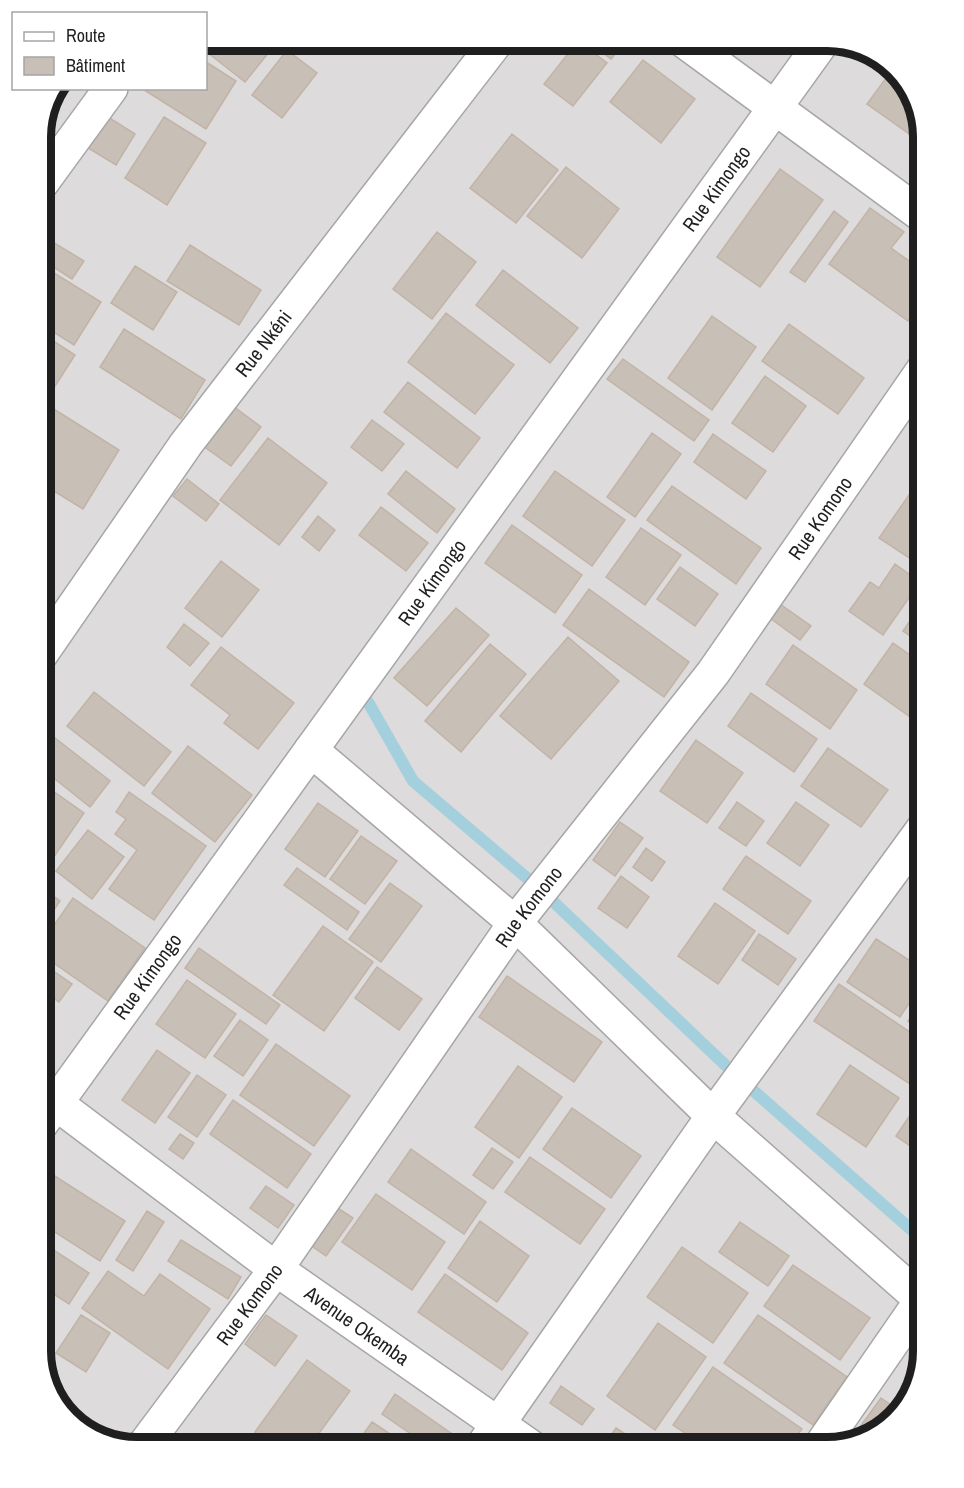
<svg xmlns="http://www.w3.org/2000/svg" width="964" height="1488" viewBox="0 0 964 1488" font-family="'Archivo Narrow',sans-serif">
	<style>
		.residential { fill: #dddbdb }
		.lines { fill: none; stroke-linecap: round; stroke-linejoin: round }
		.stream { stroke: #a4d0de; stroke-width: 12 }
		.building { fill: #c8bfb7; stroke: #c2b3a6; stroke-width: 1.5 }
		.minor-casing { stroke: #a6a6a6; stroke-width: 36 }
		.minor { stroke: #fff; stroke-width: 33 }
		.labels { text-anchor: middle; stroke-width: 4.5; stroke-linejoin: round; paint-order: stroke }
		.street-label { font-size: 20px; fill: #1f1f1f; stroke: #fff }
		.rim { fill: none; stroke: #1f1f1f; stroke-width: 8 }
	</style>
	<rect width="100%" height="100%" fill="#f0ece4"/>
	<path class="residential" d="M206,41h627l47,16 33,37 10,43v1214l-13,48 -40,38 -43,10h-696l-47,-16 -33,-37 -10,-43v-1220l19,-42 146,-1z"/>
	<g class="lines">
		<path class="stream" d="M368,702l45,79 128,109 199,189 183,161"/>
	</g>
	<path class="building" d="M218,41h60l-33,41 -37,-29z
		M419,41h15l-6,7z
		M578,41l29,22 -34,43 -29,-22z
		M587,41h39l-15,18z
		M287,50l30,23 -35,45 -30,-23z
		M643,60l52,39 -34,44 -51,-41z
		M206,62l30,19 -30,48 -65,-41h65z
		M892,70l21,24 9,35 -7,9 -48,-34z
		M60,88h8l-17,22h-1z
		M100,112l35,22 -19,31 -36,-22z
		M164,117l42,26 -39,62 -42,-27z
		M512,134l46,36 -42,53 -46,-35z
		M566,167l53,42 -37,49 -55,-42z
		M780,169l43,31 -63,87 -43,-30z
		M870,208l34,24 -13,16 32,23v29l-15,21 -79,-57z
		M834,211l14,11 -43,60 -15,-10z
		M437,232l39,30 -44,57 -39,-30z
		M41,235l43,26 -12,18 -31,-20z
		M190,245l71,45 -22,35 -72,-44z
		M41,265l60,37 -27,43 -33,-21z
		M135,266l42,26 -24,38 -42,-27z
		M503,270l75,58 -28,35 -74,-58z
		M446,313l68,52 -39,49 -67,-52z
		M712,316l44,31 -44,63 -44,-32z
		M789,324l75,54 -26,36 -76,-53z
		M124,329l81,51 -24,39 -81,-52z
		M41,333l34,22 -27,42 -7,-4z
		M623,359l86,61 -15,21 -87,-62z
		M765,376l41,30 -33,46 -41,-29z
		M408,382l72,56 -23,30 -73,-56z
		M41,401l78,49 -36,59 -42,-26z
		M233,406l28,21 -30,39 -29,-21z
		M372,420l32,24 -22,27 -31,-24z
		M652,433l29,21 -46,63 -28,-20z
		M713,434l53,37 -20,28 -52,-37z
		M268,438l59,45 -48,62 -59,-45z
		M406,471l49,38 -18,24 -49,-39z
		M555,471l70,49 -33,46 -69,-50z
		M923,475v85l-3,5 -41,-27z
		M187,479l32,25 -13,17 -33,-25z
		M672,486l89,62 -25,36 -89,-64z
		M381,507l47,36 -22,28 -47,-36z
		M318,516l17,14 -16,21 -17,-14z
		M512,525l70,50 -27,38 -70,-50z
		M641,528l40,27 -36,50 -39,-28z
		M221,561l38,29 -37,47 -37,-29z
		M895,564l25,18 -37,53 -34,-24 21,-29 9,6z
		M680,567l38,27 -23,32 -38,-27z
		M589,589l100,73 -25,35 -101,-72z
		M923,602v43l-20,-14z
		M780,604l31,22 -11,14 -30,-22z
		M456,608l33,27 -62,71 -33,-28z
		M184,624l25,19 -19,23 -23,-19z
		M568,637l51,44 -68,78 -51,-43z
		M893,643l30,21v62l-59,-42z
		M490,644l36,30 -65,78 -36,-31z
		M793,645l64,45 -27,39 -64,-45z
		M221,647l73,56 -36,46 -34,-26 6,-8 -39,-30z
		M94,692l77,60 -27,34 -77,-60z
		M751,693l66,46 -23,33 -66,-46z
		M41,727l69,54 -20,26 -49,-39z
		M696,740l47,33 -36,50 -47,-32z
		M188,746l64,49 -37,47 -63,-49z
		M828,748l60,42 -27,37 -60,-41z
		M41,784l7,5 -7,11z
		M53,791l31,22 -37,54 -6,-5v-54z
		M129,792l77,54 -52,74 -45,-31 28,-39 -22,-16 11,-15 -10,-7z
		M737,802l27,19 -18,25 -27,-18z
		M796,802l33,23 -29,41 -33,-23z
		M318,803l40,28 -33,46 -40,-28z
		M620,822l23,16 -28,38 -22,-16z
		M88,830l36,27 -32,42 -36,-28z
		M361,836l36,25 -32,43 -35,-25z
		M646,848l19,14 -13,19 -19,-14z
		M746,856l65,45 -23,33 -65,-45z
		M297,868l62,44 -12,18 -63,-45z
		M621,876l28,21 -22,31 -29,-20z
		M390,883l32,23 -41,56 -32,-23z
		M41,887l19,14 -19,28z
		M73,898l72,50 -37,53 -67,-47v-10z
		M715,903l40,28 -37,53 -40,-28z
		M323,926l50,36 -49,69 -51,-36z
		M759,934l37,25 -18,26 -36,-25z
		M876,939l47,30v13l-23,35 -53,-35z
		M199,948l81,57 -14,19 -81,-56z
		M42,963l30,21 -13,18 -18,-13z
		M377,967l45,32 -23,31 -44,-32z
		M507,976l95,66 -28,40 -95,-65z
		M187,980l49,34 -31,44 -49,-34z
		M839,984l84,57v29l-10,16 -99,-65z
		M923,999v33l-15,-11z
		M240,1020l28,20 -25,36 -29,-20z
		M276,1044l74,52 -36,50 -74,-51z
		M157,1050l33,23 -35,50 -33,-23z
		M850,1065l49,33 -33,49 -49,-33z
		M518,1066l44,31 -43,61 -44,-31z
		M197,1075l29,20 -29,42 -29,-20z
		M923,1096v59l-27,-19z
		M233,1100l78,54 -24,34 -77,-54z
		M572,1108l69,48 -30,42 -68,-49z
		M180,1134l14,9 -11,16 -14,-10z
		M492,1148l21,14 -20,27 -20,-14z
		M411,1149l75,53 -22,32 -76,-52z
		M530,1157l75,52 -25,35 -75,-52z
		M50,1173l75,48 -25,40 -59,-38v-36z
		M266,1186l28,19 -16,23 -28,-20z
		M376,1194l69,48 -33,48 -70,-48z
		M333,1205l20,13 -27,38 -20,-14z
		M147,1211l17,11 -31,49 -17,-11z
		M480,1221l49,35 -32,46 -49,-34z
		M740,1222l49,34 -21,30 -49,-34z
		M181,1240l60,37 -13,22 -60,-38z
		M41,1242l48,31 -20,31 -28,-18z
		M682,1247l66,46 -35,50 -66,-46z
		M793,1265l77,53 -30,42 -76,-54z
		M108,1271l36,25 16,-22 50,35 -42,60 -86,-61z
		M445,1274l83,59 -26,37 -84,-58z
		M81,1315l29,18 -24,39 -30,-19z
		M266,1315l31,21 -22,30 -30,-22z
		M758,1315l89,62 -34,48 -89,-62z
		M658,1323l48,34 -51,73 -48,-34z
		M307,1360l43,31 -41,56h-33l-21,-15z
		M713,1367l89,62 -14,18h-82l-33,-22z
		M561,1386l33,23 -12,16 -32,-22z
		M395,1394l60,42 -8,11h-17l-48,-33z
		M52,1396l62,39 -3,5 -27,-9z
		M881,1398l18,12 -29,27 -21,5z
		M372,1422l38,25h-56z
		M616,1428l26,17 -2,2h-30l-5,-3z"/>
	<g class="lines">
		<defs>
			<g id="minor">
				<path d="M684,41l239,175"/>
				<path d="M41,184l70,-96"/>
				<path id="s1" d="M41,654l145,-210 311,-403"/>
				<path d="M311,750l204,173 198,193 210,185"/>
				<path id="s2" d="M41,1092l235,177 255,178"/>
				<path id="s3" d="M41,1124l782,-1083"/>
				<path id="s4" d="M143,1447l133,-178 239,-346 198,-250 210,-303"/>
				<path d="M482,1447l231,-331 210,-287"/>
				<path d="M820,1447l103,-149"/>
			</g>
		</defs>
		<use href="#minor" class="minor-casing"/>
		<use href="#minor" class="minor"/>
	</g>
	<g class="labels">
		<g class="street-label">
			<text dy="7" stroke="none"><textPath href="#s3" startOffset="1154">Rue Kimongo</textPath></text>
			<text dy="7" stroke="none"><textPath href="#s1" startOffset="382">Rue Nkéni</textPath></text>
			<text dy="7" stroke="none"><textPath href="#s4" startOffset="1150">Rue Komono</textPath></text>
			<text dy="7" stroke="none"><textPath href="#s3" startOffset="668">Rue Kimongo</textPath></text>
			<text dy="7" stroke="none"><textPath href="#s4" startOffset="664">Rue Komono</textPath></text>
			<text dy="7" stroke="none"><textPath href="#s3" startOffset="182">Rue Kimongo</textPath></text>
			<text dy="7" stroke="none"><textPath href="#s4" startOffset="178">Rue Komono</textPath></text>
			<text dy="7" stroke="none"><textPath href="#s2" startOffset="393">Avenue Okemba</textPath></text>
		</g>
	</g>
	<path d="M0 0H964V1488H0ZM137 51H827A86 86 0 0 1 913 137V1351A86 86 0 0 1 827 1437H137A86 86 0 0 1 51 1351V137A86 86 0 0 1 137 51Z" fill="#fff" fill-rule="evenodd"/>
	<path class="rim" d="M137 51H827A86 86 0 0 1 913 137V1351A86 86 0 0 1 827 1437H137A86 86 0 0 1 51 1351V137A86 86 0 0 1 137 51Z"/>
	<rect x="12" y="12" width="195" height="78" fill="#ffffff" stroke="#a5a5a5" stroke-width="1.5"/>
	<rect x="24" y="32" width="30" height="9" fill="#ffffff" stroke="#a5a5a5" stroke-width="1.5"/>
	<text x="66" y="42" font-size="18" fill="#1f1f1f">Route</text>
	<rect x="24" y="57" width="30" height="18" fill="#c8bfb7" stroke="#a5a5a5" stroke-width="1.5"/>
	<text x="66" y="72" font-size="18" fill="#1f1f1f">Bâtiment</text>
</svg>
